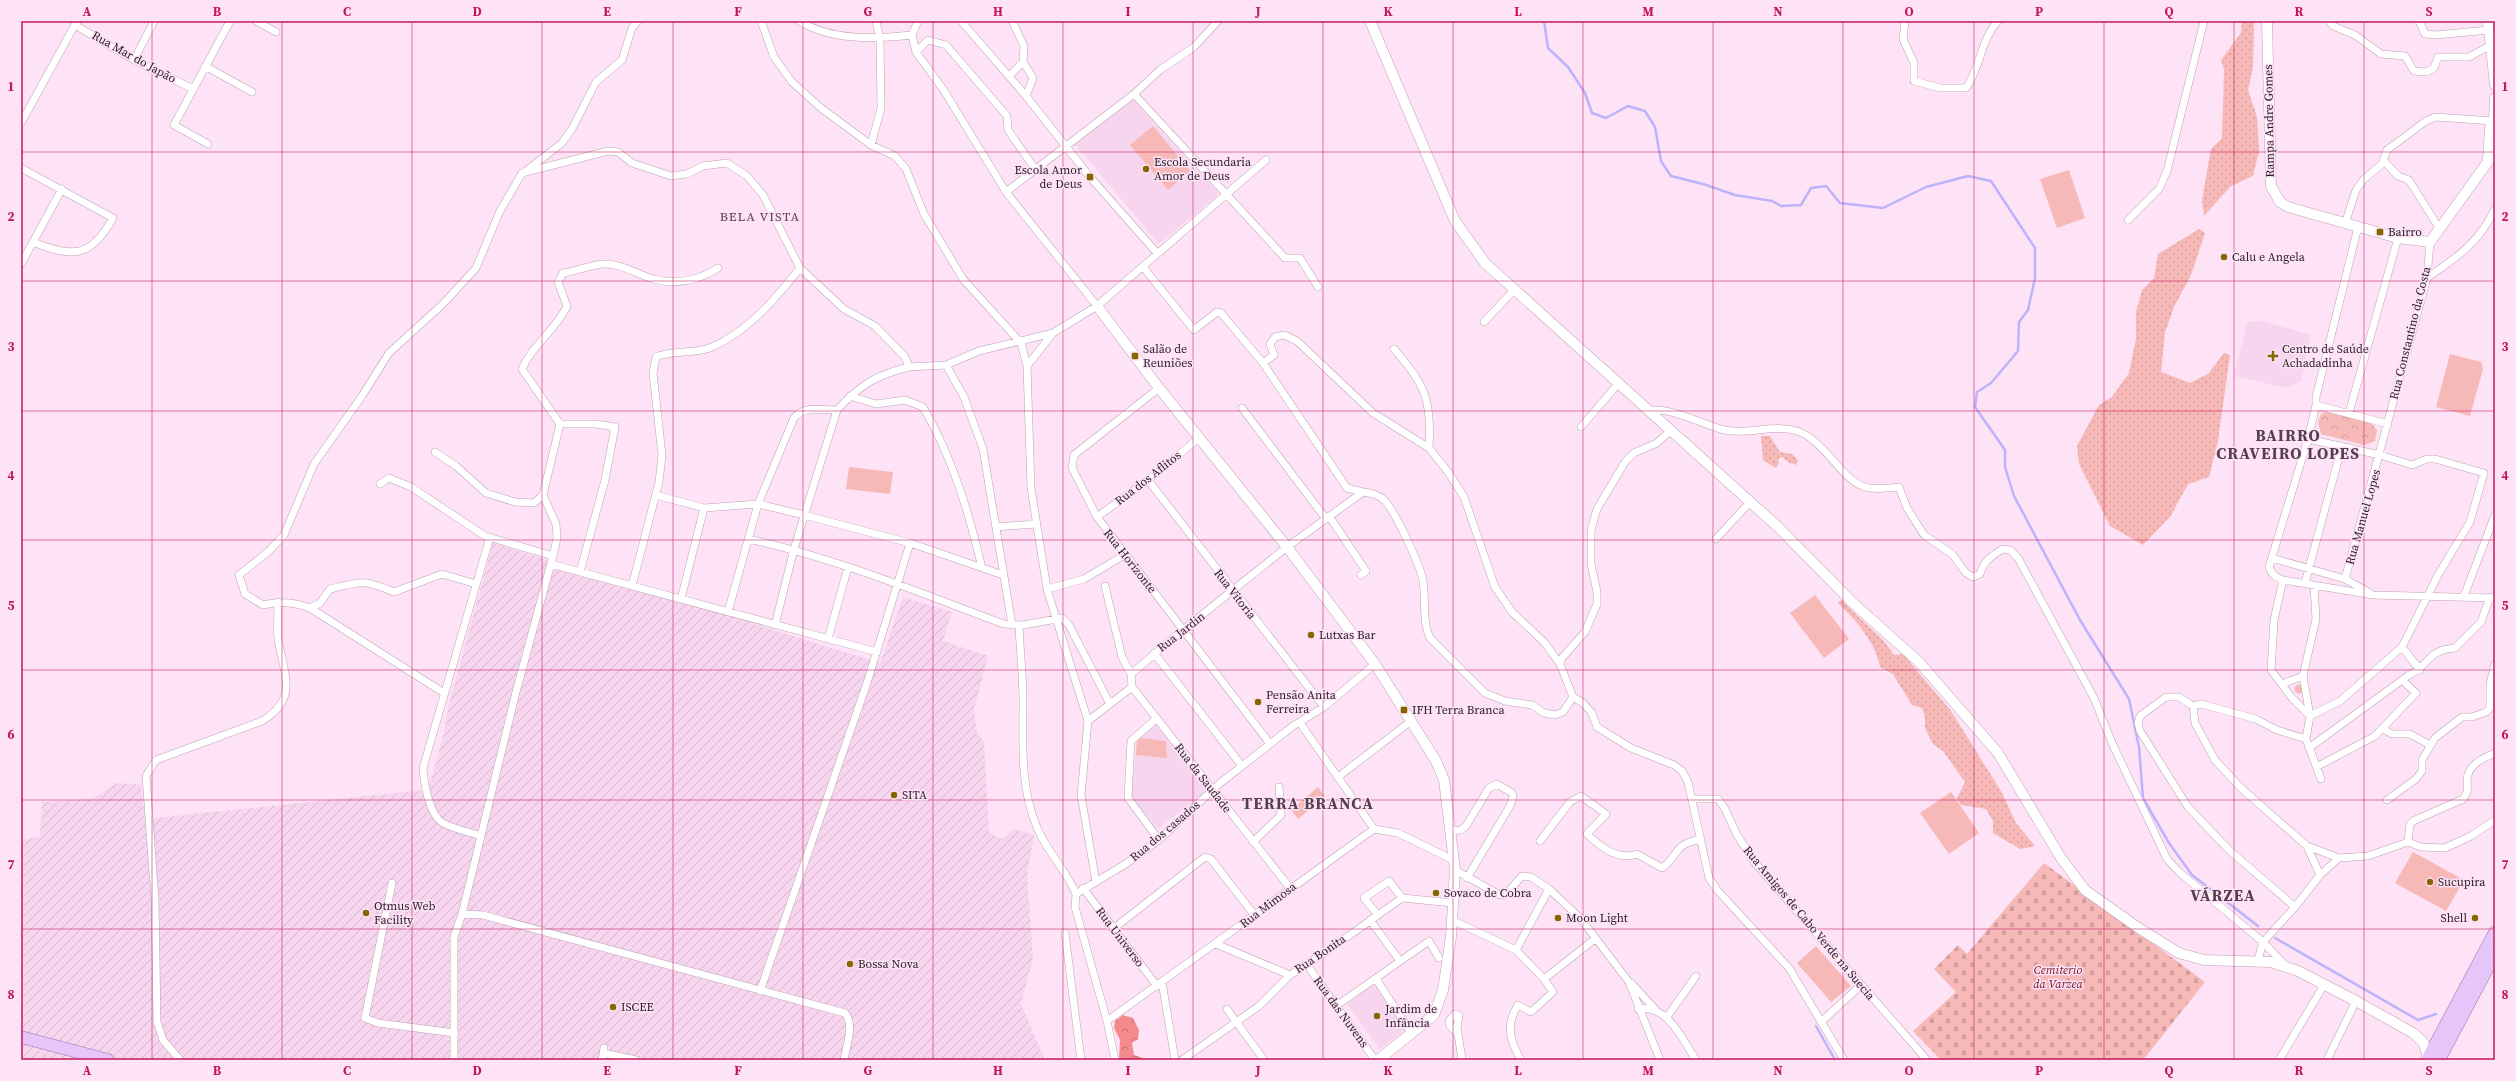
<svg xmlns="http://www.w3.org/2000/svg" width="2516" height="1081" viewBox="0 0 2516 1081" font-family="'Source Serif 4',serif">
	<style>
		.built { fill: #f7d5ee }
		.industrial { fill: url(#industrial-furrows) }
		.grass { fill: url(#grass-dots) }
		.forest { fill: url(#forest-crowns) }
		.cemetery { fill: url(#cemetery-stones) }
		.park { fill: url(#park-crowns) }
		.pitch { fill: #f6b9b8 }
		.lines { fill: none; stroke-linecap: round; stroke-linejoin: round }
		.stream { stroke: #bdb3fb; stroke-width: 2.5 }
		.street-casing { stroke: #bca2b5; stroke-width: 8 }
		.secondary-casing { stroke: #bca2b5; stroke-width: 11 }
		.primary-casing { stroke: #9a73ae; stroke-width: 13 }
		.street { stroke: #fff; stroke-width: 7 }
		.secondary { stroke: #fff; stroke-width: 10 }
		.primary { stroke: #e6c5f9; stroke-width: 12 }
		.grid { fill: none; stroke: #c2185b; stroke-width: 1; stroke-opacity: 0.55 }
		.poi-dot { fill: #866601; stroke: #fee2f6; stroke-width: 1.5 }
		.labels { text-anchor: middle; stroke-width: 3; stroke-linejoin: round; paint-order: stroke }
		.street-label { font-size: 12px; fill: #2c222a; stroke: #fee2f6 }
		.poi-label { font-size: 12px; fill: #2c222a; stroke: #fee2f6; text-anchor: start }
		.park-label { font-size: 12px; font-style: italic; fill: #71131f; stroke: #fee2f6 }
		.neighbourhood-label { font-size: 13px; letter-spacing: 1px; fill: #543e4f; stroke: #fee2f6 }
		.district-label { font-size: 16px; font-weight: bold; letter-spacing: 1px; fill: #543e4f; stroke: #fee2f6 }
		.neatline { fill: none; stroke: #c2185b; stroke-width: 1.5 }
		.grid-label { font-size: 13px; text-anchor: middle; font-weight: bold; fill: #c2185b }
	</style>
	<defs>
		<pattern id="industrial-furrows" width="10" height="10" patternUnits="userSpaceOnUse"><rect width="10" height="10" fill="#f7d5ee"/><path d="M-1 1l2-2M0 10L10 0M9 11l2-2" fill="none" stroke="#d4b7cc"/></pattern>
		<pattern id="grass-dots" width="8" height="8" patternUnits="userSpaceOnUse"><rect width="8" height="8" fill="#f6b9b8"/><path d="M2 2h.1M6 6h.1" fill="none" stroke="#d39f9e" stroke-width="1.8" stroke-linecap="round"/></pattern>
		<pattern id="forest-crowns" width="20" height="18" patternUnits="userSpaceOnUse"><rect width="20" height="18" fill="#f38a8b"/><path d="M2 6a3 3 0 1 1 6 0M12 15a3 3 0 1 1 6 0" fill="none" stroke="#c57072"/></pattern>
		<pattern id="cemetery-stones" width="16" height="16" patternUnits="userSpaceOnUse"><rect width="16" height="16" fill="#f6b9b8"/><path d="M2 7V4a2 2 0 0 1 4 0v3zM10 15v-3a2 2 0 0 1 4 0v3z" fill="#d39f9e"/></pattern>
		<pattern id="park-crowns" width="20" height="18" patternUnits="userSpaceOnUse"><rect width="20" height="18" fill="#f6b9b8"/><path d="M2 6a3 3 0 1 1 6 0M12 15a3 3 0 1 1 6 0" fill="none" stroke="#d39f9e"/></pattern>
	</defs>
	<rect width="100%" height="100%" fill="#fee2f6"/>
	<path class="built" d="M1133,100l86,94 -60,50 -84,-100z
		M2262,321l49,14 -10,46 -14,7 -53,-12 13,-54z
		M1156,724l51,66 -49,39 -27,-32 6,-56z
		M1375,983l31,46 -26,20 -33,-45z"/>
	<path class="industrial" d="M493,543l387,120 23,-66 49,15 -9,29 45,15 -14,54 3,23 7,9 5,91 13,6 13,-10 19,6 -7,39 6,84 -12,46 24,56h-1024v-220l19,-4 2,-34 50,-3 25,-16 24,2 4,34 281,-29 5,-11 13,-46 5,-29z"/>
	<path class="grass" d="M2242,21l12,1 -1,46 -5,22 9,27 2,34 -6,25 -22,10 -27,30 -2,-16 9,-51 11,-11 2,-68 -3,-10 20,-27z
		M2199,229l6,4 -14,42 -17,32 -9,25 -4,40 29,11 18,-9 16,-21 6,2 -12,86 -9,36 -21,7 -18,33 -27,28 -33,-19 -31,-62 -2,-18 22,-41 13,-8 17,-24 7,-34v-27l6,-22 12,-12 4,-24z
		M1761,436h9l10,16 12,2 6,6 -2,5 -8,-3 -6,-5 -4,2 1,4 -3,5 -13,-8z
		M1841,600l42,40 11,15 9,-1 48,57 50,80 15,32 19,23 -15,3 -27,-16v-12l-7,-12 -25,-4 -4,-7 8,-16 -22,-31 -10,-7 -8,-16v-11l-3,-9 -10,-3 -19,-31 -13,-7c-4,-24 -24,-47 -42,-64z"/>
	<path class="forest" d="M1123,1015l10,3 6,12 -1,9 -6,4 2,12 14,5h-29l1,-20 -6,-12 1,-7z"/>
	<path class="cemetery" d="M2044,863l161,119 -62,78h-202l-28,-29 43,-39 -22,-23 24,-24 9,9z"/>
	<path class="park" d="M2328,411l42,11 7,8 -2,11 -11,4 -43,-11 -3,-12 3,-8z
		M2294.5 689a4.5 4.5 0 1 1 9 0a4.5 4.5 0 1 1-9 0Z"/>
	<path class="pitch" d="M1153,126l37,45 -22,19 -38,-45z
		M2069,170l16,48 -28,10 -17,-49z
		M2450,354l31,8 2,7 -13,47 -34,-9z
		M849,467l44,5 -3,22 -44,-5z
		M1815,595l34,44 -25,19 -34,-45z
		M1141,738l25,3 1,17 -31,-3 1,-14z
		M1318,787l7,10 -27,22 -7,-9z
		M1951,792l28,41 -30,21 -29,-41z
		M2413,852l51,28 -18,31 -51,-28z
		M1816,946l35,40 -20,16 -34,-39z"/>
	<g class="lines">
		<path class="stream" d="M1544,21l4,27 20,19 17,26 7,20 14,5 22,-12 17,5 10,16 6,34 10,15 32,8 32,11 37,6 9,5 20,-1 10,-17 15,-2 14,17 43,5 43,-21 42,-11 23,5 44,67v30l-7,32 -9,12 -1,29 -27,32 -14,9 -2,15 30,43v17l9,29 66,124 49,79 10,48 4,51 26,45 23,32 66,51
			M2275,938l143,82 18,-6
			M1816,1026l19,34"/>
		<defs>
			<path id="street" d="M256,21l20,11
				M761,21l13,36 18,25 29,26 50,37 24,11 11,13 18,45 39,65 58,64 6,23 4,122 16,101 41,132 -7,74 15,87
				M799,21c33,20 76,18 113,14
				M918,21l-6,14 4,17 27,37 63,103 91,114
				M961,21l65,75
				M1012,21l12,25 -1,16 10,16 -7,18 64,81 67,76
				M1905,21l-2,18 11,24v18l26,7h26c15,-21 14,-47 32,-67
				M2329,21l4,5 22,9 26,19 24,2 9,15 12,1 8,-4 4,-11h31l22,-12
				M2419,21l6,13 10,1 54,-5
				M75,25l59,35 59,29
				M916,52l12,-12 18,5 61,71 1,14 27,39
				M134,60l20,-39
				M205,66l47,26
				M1009,76l14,-14
				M1134,94l151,164h15l18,29
				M21,123l56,-102
				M208,144l-34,-19 56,-104
				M871,145l10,-37 -1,-69 -4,-18
				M2384,161l14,15 11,4 30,48
				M21,168l92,50c-22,40 -41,40 -80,24
				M526,171l36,-28 10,-14 24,-47 26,-22 10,-32 6,-7
				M1006,192l128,-98 26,-24 34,-23 24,-26
				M2128,220l31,-31 8,-18 37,-150
				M2345,224l11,-34 8,-11 18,-15 5,-14 39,-29 9,-4 59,4
				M2358,227l-42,170v8l-8,34 -39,128c3,8 6,10 14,13l90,15 122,3
				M21,264l41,-75
				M1143,267l51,63 23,-18 4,1 42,50 84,125 16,4
				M2427,278c30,-21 51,-34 68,-69
				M1484,322l31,-33
				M1394,349c31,36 38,50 35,99
				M1263,363l11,-8 -4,-11 5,-7 9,-2 13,6 76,72 56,35 19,24 16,25 31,90 17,25 32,30 16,22 13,33 10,6 9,10 5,14 34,21 43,17 8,6 6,11 21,96 9,13 71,77 55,92
				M946,365l18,32 19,52 29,176
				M1027,366l26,-33
				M1159,388l-85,67 -2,13 25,49 173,227
				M850,396l26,8 29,-4 18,7c29,49 46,106 59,161
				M2316,405l72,19
				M1242,408l84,111
				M1648,411c18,-6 56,14 76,19 24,5 49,-6 73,1 28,9 45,50 68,56 10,3 24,1 34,0l8,21 17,27 28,19 14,19 7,4 7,-3c4,-13 11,-18 23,-25l7,1 8,8 76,140 18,45 55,116 12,13 84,70 23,24
				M2349,413l49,-175
				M560,424h36l19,3 -10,53 -25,92
				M1581,427l37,-43
				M2308,439l72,16 32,10 15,-6h8l49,14 -14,49 -32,53 -36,72 18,23
				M435,452l21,14 30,27 29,9 19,1 9,-8
				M1148,480l176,227
				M380,484l9,-6 22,9 74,49 68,20 -37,136 -54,222 -8,23v123
				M656,495l48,13 54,-4 46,11 106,28 93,32
				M1329,516l37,55 -5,4
				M1097,517l51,-37 51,-42
				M996,527l40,-3
				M748,539c88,19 172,54 256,85l19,1 39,-7 7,7 41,79
				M1716,539l34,-37
				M553,556l4,-18 -1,-14 -13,-29 17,-71 -38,-55c10,-24 34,-39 45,-63l-9,-24 5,-9c12,-2 29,-8 40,-9 18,-1 33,10 50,15 23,6 45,2 65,-11
				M2272,558l73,21 25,14
				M551,564l326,88
				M2345,579l82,-301 3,-36
				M2283,580l-9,40 -3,50 21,28 18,18 30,-15 62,-54
				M2305,583l37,-137
				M476,584l-34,-10 -48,18c-31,-13 -32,-11 -64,-3l-10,14 -10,5c-16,-6 -30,-7 -47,-3l-18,-11 -6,-19 30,-24 15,-16 30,-71 48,-68 27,-43 55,-50 32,-35 24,-57 22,-38 86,-22 10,1 14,11 39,13 16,-2 16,-8 24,-3 20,13 16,19 37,73 44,41 31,17 30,31 4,10 37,-2 33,-14 74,-18 44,-27 169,-146
				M632,586l27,-104 3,-27 -9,-82 3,-16c17,-8 38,-2 56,-10 37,-16 64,-49 88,-79
				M1105,586l17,71 9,17
				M2314,586l2,33 -13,57 7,40 -4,23 15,40
				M1047,589l37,-10 42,-25
				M2464,596l31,-81
				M681,599l23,-91
				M310,608l134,85
				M728,612l30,-108 36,-86c12,-14 27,-7 43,-8
				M775,625l19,-76 43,-139c23,-25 39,-35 72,-43
				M1019,625c1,26 4,51 4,77 0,42 -3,83 13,123 9,25 30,44 40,69
				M828,639l20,-72
				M1154,653l88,113
				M1560,664l2,-6 23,-26 12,-28v-12l-6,-28v-34l6,-21 28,-47 9,-9 23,-10 13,-12
				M2282,684l21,-8
				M1132,687l158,201
				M2193,706l-14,-9h-13l-26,19 -2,7 2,8 48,76 41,43 66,57
				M1156,719l-25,22 -3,57 31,42
				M1088,721l44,-34 -1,-13 52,-44 104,-83 76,-55c8,1 14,2 20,7 11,9 38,68 40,82 3,19 -1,41 7,57l55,55 20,8 27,4 12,8 11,2 8,-3 10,-15
				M1300,723l74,106
				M2383,729l9,5h18l20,11
				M2309,748l100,-73c21,-10 18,-25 46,-27l26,-26 9,-25
				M2318,766l57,-30 41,-43 -13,-12
				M1338,777l73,-56
				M1692,799h26l7,10 12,26 18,28 172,197
				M2387,800l29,-21 6,-8v-11l13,-22 27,-21h10l14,-5 4,-4v-24l5,-20
				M1374,829l24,4 55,27
				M1450,831l11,-1 5,-4 23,-38 8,-4 15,9 1,4 -3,9 -43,72
				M481,836c-12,-4 -27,-7 -38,-13 -14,-8 -19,-40 -20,-55l67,-231
				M1540,841l30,-39 11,-6 25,18 -19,20c13,13 31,27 50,20l25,14c20,-15 8,-22 39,-29
				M1253,842l28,-27 -2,-28
				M2408,842l2,-18 3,-3 50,-22c5,-6 5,-10 4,-18 0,-16 16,-23 28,-28
				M2307,846l32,12
				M1455,870l45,25 6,-1 16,-18 9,1 18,12 32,30 48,63 31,78
				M2320,875l19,-17 29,-2 40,-14 13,5 24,1 26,-12 24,-16
				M392,883l-27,135 13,5 77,10
				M1083,888l74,98
				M1402,898l51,5
				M462,914l21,1 362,98c10,11 1,34 -1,47
				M1370,920l30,41
				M1452,920l64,30 33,-61
				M1113,929l92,-72 6,2 44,57
				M1065,933l16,127
				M1216,944l74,31c39,-24 75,-51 112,-77l-13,-17 -25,17 14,17
				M1516,950l28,29 9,13 -22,20 -13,-7c-13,20 -8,36 3,55
				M2258,960l5,-18 32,-35 25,-32 -13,-29 -65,-57 -27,-29 -20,-37 -2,-17 8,-2 55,15 21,11 29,9
				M1307,965l68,95
				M1376,979l36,55
				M1544,979l51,-40
				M1162,982l13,78
				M1631,983l24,26
				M760,991l107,-308 43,-140
				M1336,1006l93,-65 10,17
				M1227,1009l37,51
				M1638,1009c30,-5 44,30 58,51
				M1667,1017l29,-41
				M1107,1021l267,-192
				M1821,1022l39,-36
				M1458,1034l-8,-8 -1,-5 6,-7 4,2 -2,12 5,31 -1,1
				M603,1053l33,7
				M180,1060l-17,-20 -6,-18 -2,-122 -9,-124 10,-16 106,-39c37,-22 22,-46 16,-82 -1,-12 0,-25 0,-37
				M602,1060l2,-12
				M1115,1060l-8,-39 -32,-114 1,-13 51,-31 32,-23 60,-56 74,-58 31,-19 51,-43
				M1182,1060l77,-54 31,-31
				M2279,1060l45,-75
				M2327,1060l29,-59"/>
			<path id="secondary" d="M1370,21l85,200 30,42 293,264 75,76 66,59 79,91 63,105 24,32 55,39 39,24 25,7 67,2 27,9 58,30 57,32 10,9 4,11 -1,7
				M2267,21l4,165 9,16 8,5 110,31 32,4 65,-90
				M2488,21l7,64
				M2494,121l1,-23
				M2488,160l2,-32 5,-8
				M1097,306l62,82 128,159 88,117 61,97 8,19 11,90 -4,67 -8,53 -9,25 -56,45"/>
			<path id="primary" d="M21,1037l87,23
				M2427,1060l68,-128
				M2439,1060l56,-106"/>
		</defs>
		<use href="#street" class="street-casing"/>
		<use href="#secondary" class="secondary-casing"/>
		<use href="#primary" class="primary-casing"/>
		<use href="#street" class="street"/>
		<use href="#secondary" class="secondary"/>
		<use href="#primary" class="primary"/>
	</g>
	<path class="grid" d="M152,21v1039M282,21v1039M412,21v1039M542,21v1039M673,21v1039M803,21v1039M933,21v1039M1063,21v1039M1193,21v1039M1323,21v1039M1453,21v1039M1583,21v1039M1713,21v1039M1843,21v1039M1974,21v1039M2104,21v1039M2234,21v1039M2364,21v1039M21,152h2474M21,281h2474M21,411h2474M21,540h2474M21,670h2474M21,800h2474M21,929h2474"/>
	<g class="poi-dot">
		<circle cx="1146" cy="169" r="4"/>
		<rect x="1086" y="173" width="8" height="8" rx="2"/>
		<rect x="2376" y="228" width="8" height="8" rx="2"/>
		<circle cx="2224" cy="257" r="4"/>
		<rect x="1131" y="352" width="8" height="8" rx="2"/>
		<path d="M2271 350h4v4h4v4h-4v4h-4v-4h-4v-4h4z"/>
		<circle cx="1311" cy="635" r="4"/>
		<circle cx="1258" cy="702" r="4"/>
		<rect x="1400" y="706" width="8" height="8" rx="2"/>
		<circle cx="894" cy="795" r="4"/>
		<circle cx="2430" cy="882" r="4"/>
		<circle cx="1436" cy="893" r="4"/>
		<circle cx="366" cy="913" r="4"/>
		<circle cx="1558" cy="918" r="4"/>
		<circle cx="2475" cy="918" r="4"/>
		<circle cx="850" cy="964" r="4"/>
		<circle cx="613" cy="1007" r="4"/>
		<circle cx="1377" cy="1016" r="4"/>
	</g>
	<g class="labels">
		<g class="street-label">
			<text transform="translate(134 57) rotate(29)" y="4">Rua Mar do Japão</text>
			<text transform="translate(2269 121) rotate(-91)" y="4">Rampa Andre Gomes</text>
			<text transform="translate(2410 333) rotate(-76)" y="4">Rua Constantino da Costa</text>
			<text transform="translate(1148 478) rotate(-38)" y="4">Rua dos Aflitos</text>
			<text transform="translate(2363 517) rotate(-74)" y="4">Rua Manuel Lopes</text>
			<text transform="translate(1130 561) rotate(52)" y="4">Rua Horizonte</text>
			<text transform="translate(1235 594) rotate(52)" y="4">Rua Vitoria</text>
			<text transform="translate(1181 632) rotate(-38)" y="4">Rua Jardin</text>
			<text transform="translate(1203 778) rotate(52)" y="4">Rua da Saudade</text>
			<text transform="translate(1165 831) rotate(-40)" y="4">Rua dos casados</text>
			<text transform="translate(1268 905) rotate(-37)" y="4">Rua Mimosa</text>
			<text transform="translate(1809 923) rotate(50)" y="4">Rua Amigos de Cabo Verde na Suecia</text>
			<text transform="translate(1120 937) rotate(53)" y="4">Rua Universo</text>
			<text transform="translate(1320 954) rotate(-34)" y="4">Rua Bonita</text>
			<text transform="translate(1341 1012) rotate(54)" y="4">Rua das Nuvens</text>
		</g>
		<g class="poi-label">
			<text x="1154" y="166">Escola Secundaria<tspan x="1154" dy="14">Amor de Deus</tspan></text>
			<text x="1082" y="174" text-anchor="end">Escola Amor<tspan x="1082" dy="14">de Deus</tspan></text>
			<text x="2388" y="236">Bairro</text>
			<text x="2232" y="261">Calu e Angela</text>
			<text x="1143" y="353">Salão de<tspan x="1143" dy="14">Reuniões</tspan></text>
			<text x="2282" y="353">Centro de Saúde<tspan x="2282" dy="14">Achadadinha</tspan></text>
			<text x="1319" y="639">Lutxas Bar</text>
			<text x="1266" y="699">Pensão Anita<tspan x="1266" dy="14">Ferreira</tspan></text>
			<text x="1412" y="714">IFH Terra Branca</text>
			<text x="902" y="799">SITA</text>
			<text x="2438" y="886">Sucupira</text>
			<text x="1444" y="897">Sovaco de Cobra</text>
			<text x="374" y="910">Otmus Web<tspan x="374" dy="14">Facility</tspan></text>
			<text x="1566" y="922">Moon Light</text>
			<text x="2467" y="922" text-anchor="end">Shell</text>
			<text x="858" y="968">Bossa Nova</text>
			<text x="621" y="1011">ISCEE</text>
			<text x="1385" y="1013">Jardim de<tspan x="1385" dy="14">Infância</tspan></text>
		</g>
		<g class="park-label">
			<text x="2058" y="974">Cemiterio<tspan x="2058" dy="14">da Varzea</tspan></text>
		</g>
		<g class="neighbourhood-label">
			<text x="760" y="221">BELA VISTA</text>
		</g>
		<g class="district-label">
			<text x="2288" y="441">BAIRRO<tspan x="2288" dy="18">CRAVEIRO LOPES</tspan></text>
			<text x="1308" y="809">TERRA BRANCA</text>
			<text x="2223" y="901">VÁRZEA</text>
		</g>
	</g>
	<rect width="2516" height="1081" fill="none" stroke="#fee2f6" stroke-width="44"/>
	<rect x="22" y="22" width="2472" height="1037" class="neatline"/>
	<g class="grid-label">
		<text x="87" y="16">A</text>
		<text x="217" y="16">B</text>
		<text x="347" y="16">C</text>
		<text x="477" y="16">D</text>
		<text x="607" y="16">E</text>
		<text x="738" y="16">F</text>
		<text x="868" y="16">G</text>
		<text x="998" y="16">H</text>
		<text x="1128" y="16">I</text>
		<text x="1258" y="16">J</text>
		<text x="1388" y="16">K</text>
		<text x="1518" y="16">L</text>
		<text x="1648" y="16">M</text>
		<text x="1778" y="16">N</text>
		<text x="1909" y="16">O</text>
		<text x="2039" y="16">P</text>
		<text x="2169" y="16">Q</text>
		<text x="2299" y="16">R</text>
		<text x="2429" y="16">S</text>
		<text x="11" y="91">1</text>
		<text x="2505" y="91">1</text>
		<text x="11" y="221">2</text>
		<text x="2505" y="221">2</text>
		<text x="11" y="351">3</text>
		<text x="2505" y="351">3</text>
		<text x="11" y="480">4</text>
		<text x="2505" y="480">4</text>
		<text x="11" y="610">5</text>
		<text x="2505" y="610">5</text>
		<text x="11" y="739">6</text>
		<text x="2505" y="739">6</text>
		<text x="11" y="869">7</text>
		<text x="2505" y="869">7</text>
		<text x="11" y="999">8</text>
		<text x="2505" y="999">8</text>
		<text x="87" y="1075">A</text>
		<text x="217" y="1075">B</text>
		<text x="347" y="1075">C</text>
		<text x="477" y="1075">D</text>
		<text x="607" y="1075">E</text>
		<text x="738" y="1075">F</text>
		<text x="868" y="1075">G</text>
		<text x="998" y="1075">H</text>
		<text x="1128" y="1075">I</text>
		<text x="1258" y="1075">J</text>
		<text x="1388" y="1075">K</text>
		<text x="1518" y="1075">L</text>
		<text x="1648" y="1075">M</text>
		<text x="1778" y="1075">N</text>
		<text x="1909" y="1075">O</text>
		<text x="2039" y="1075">P</text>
		<text x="2169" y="1075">Q</text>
		<text x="2299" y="1075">R</text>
		<text x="2429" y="1075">S</text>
	</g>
</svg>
